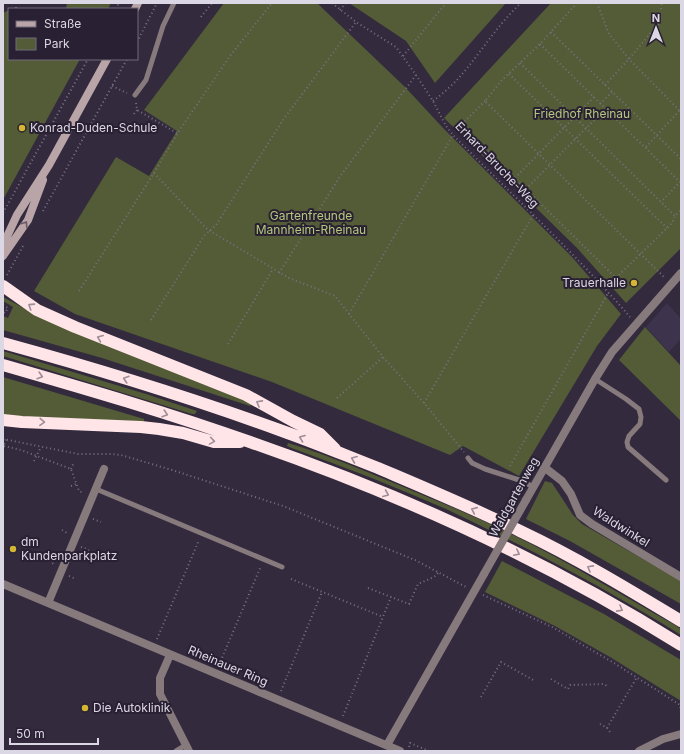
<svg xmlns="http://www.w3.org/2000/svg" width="684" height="754" viewBox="0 0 684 754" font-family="Inter,sans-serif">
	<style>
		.built { fill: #3e334c }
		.green { fill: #535c36 }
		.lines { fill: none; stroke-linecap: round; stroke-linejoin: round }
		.path { stroke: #787082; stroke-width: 2; stroke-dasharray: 1 3; stroke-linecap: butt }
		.lane { stroke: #877a7c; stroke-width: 5 }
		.street { stroke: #877a7c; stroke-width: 8 }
		.secondary { stroke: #b9a4a7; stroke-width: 8 }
		.highway { stroke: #ffe5e8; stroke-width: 12 }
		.street-bridge { stroke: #877a7c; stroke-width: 8 }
		.oneway { stroke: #6a5c67 }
		.oneway2 { stroke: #9f8d97 }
		.poi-dot { fill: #d4b635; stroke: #292133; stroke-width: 1.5 }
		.labels { text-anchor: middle; stroke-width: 4; stroke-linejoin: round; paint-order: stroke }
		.park-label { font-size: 12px; fill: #b5c87d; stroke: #292133 }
		.poi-label { font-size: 12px; fill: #dcd7e4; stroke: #292133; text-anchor: start }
		.street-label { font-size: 12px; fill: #dcd7e4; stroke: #292133 }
	</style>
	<rect width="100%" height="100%" fill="#332a3e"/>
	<path class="built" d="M667,303l14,16v20l-12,13 -23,-25z"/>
	<path class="green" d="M67,3h44l-3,6h-42z
		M224,3h93l88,84 39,42 128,128 49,57 -24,32 -78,130 -56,-30 -13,9 -178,-73 -197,-68 -41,-23 82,-134 33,19 28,-45 -33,-21z
		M349,3h157l-71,80 -29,-42z
		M551,3h130v245l-55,55 -49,-55 -133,-130z
		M9,10v49h71l-76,139 -1,-1v-184z
		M3,297l28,15 188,77 33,15 -2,2 -148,-48 -99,-28v-14l5,2 5,-11 -10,-6z
		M645,327l36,39v55l-62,-61z
		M3,351l143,43 51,17 -2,3h-3l-189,-58z
		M3,377l141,42v2l-1,1 -140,-6z
		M288,443c43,13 84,31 125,48 34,14 68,28 100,44 55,27 107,59 160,89l8,5v6c-60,-37 -122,-71 -186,-102 -16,-8 -32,-16 -49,-24 -50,-22 -101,-42 -152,-60l-7,-3z
		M545,481l7,2 21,32 9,9 99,57v23l-111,-63 -44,-22z
		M502,561l102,53 77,46v41l-71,-44 -55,-31 -70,-34z"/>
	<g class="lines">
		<path class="path" d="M16,3v6
			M332,3l24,19 40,25 20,28 17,26 13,25 7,9c59,60 122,118 177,182
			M577,3l-37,41 -38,36 -17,21 179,176
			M597,3l12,31 20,25 52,53
			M116,9l3,-6
			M340,10l6,-7
			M201,17l11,-14
			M551,32l130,127
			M137,42l20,-39
			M540,44l140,138 -19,20
			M403,56l43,-53
			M520,63l155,153
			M509,74l158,154
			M605,85l24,-26 29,-35 4,-21
			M112,86l15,7
			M433,101c8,-6 16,-13 23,-20 23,-25 40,-55 65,-78
			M485,101l-24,24 155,153 56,-55 3,-7 6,-6
			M136,103l1,7 40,23
			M600,104l12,-12
			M134,114l3,-4
			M646,147l35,-38
			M154,173l51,54 5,4 79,47 46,18 48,61 41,46 40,49
			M515,178l79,-81
			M526,189l79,-80
			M43,211l84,-152
			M3,213l85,-154
			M279,273l62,-98 75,-100
			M7,275l16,-29
			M79,291l75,-118 23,-39 53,-78 42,-53
			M3,305l5,3 -3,5 -2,-1
			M349,314l104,-179
			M151,320l53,-84 12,-11 67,-105 73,-98
			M228,344l45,-75
			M337,398l46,-41
			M424,403l109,-188
			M3,439l75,15h33l10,1 51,15 111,36 132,54 51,27
			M4,446l17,4 50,19 8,22 5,2
			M3,448l3,-9
			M34,461l7,-14
			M510,466l98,-173
			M71,469l3,-7
			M71,486l5,-2
			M93,519l8,3
			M62,530l5,3
			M81,547l8,3
			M49,561l5,3
			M69,576l7,3
			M291,579l92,38
			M368,588l41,16 9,-20 16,-7 4,-4
			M483,595l69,32 62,36 66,42 1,7
			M157,639l42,-99
			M219,665l42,-99
			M551,679l17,10 2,-4 34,-1 3,2
			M281,691l41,-99
			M481,697l20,-35 34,19
			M343,716l48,-119
			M600,724l7,4 3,4
			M607,728l30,-51
			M409,747l1,-4 19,8"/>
		<path class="lane" d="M135,95l11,-15 17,-54 11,-23
			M595,379l31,20 13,10 2,8 -1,7 -11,12 -2,6 1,5 38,33
			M468,458l4,5 13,6 34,11 15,7
			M96,489l186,78
			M176,751l10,-6"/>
		<path class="street" d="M544,467l18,14 9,13 9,21 12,9 89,53
			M526,500l69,-121 17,-27 69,-79
			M3,584l397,167
			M48,603l56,-134
			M170,655l-10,23v16l29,57
			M387,745l97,-171
			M639,751l24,-12 18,-5"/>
		<path class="secondary" d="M135,9l3,-6
			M3,245l14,-30 32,-50 58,-106
			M3,256l25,-36 15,-40"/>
		<path class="highway" d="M3,286l34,24 38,17 171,68 47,26 27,13 15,15
			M3,343c95,26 189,55 282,89 31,11 62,24 93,36 47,20 95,40 142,63 55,26 108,58 161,90
			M3,365c83,24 166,48 247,77 150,52 296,118 431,203
			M3,420l19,2 119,5 18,2 24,4 31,9h26"/>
		<path class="street-bridge" d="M484,574l42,-74"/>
	</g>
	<defs><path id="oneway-chevron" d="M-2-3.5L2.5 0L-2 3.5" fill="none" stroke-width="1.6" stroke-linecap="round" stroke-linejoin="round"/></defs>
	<use class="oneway" href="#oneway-chevron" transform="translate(25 224) rotate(-57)"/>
	<g class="oneway2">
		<use href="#oneway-chevron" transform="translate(31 306) rotate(-147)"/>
		<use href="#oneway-chevron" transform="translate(100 338) rotate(-158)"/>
		<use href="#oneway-chevron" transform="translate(40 376) rotate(17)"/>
		<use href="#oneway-chevron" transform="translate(126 379) rotate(-162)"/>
		<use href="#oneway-chevron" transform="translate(259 403) rotate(-151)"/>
		<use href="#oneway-chevron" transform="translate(165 414) rotate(18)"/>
		<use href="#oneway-chevron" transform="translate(42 422) rotate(2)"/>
		<use href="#oneway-chevron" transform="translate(302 438) rotate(-159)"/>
		<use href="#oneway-chevron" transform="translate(212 441) rotate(9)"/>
		<use href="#oneway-chevron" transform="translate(354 459) rotate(-158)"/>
		<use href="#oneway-chevron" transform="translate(386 494) rotate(23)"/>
		<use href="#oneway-chevron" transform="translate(474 510) rotate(-156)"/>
		<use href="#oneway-chevron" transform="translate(517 553) rotate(27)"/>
		<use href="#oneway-chevron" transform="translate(590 568) rotate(-151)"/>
		<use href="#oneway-chevron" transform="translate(620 609) rotate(29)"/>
	</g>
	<g class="poi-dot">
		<circle cx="22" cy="128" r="4"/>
		<circle cx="634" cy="283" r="4"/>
		<circle cx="13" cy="549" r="4"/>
		<circle cx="85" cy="708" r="4"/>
	</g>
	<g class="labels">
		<g class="park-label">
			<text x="582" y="118">Friedhof Rheinau</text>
			<text x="311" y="220">Gartenfreunde<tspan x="311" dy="14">Mannheim-Rheinau</tspan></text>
		</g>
		<g class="poi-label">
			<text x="30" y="132">Konrad-Duden-Schule</text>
			<text x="626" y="287" text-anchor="end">Trauerhalle</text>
			<text x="21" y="546">dm<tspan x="21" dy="14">Kundenparkplatz</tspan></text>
			<text x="93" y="712">Die Autoklinik</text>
		</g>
		<g class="street-label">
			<text transform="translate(497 165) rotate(46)" y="4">Erhard-Bruche-Weg</text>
			<text transform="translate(514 497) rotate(-61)" y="4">Waldgartenweg</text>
			<text transform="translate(621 527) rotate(32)" y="4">Waldwinkel</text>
			<text transform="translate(228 666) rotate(23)" y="4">Rheinauer Ring</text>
		</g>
	</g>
	<rect width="684" height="754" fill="none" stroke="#dcd7e4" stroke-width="8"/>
	<rect x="8" y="8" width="130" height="52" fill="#292133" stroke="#716a7a"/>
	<rect x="16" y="21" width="20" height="6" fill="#b9a4a7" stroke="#716a7a"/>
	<text x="44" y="28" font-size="12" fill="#dcd7e4">Straße</text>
	<rect x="16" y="38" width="20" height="12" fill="#535c36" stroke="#716a7a"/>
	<text x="44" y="48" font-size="12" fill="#dcd7e4">Park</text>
	<g transform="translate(656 28)" stroke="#292133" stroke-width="3" paint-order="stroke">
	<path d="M0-3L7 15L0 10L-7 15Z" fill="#dcd7e4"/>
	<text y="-6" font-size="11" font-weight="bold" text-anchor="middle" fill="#dcd7e4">N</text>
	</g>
	<path d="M10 738v6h88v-6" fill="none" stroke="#dcd7e4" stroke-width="2"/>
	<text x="16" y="738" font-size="12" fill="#dcd7e4" stroke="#292133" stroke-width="3" paint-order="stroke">50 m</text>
</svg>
